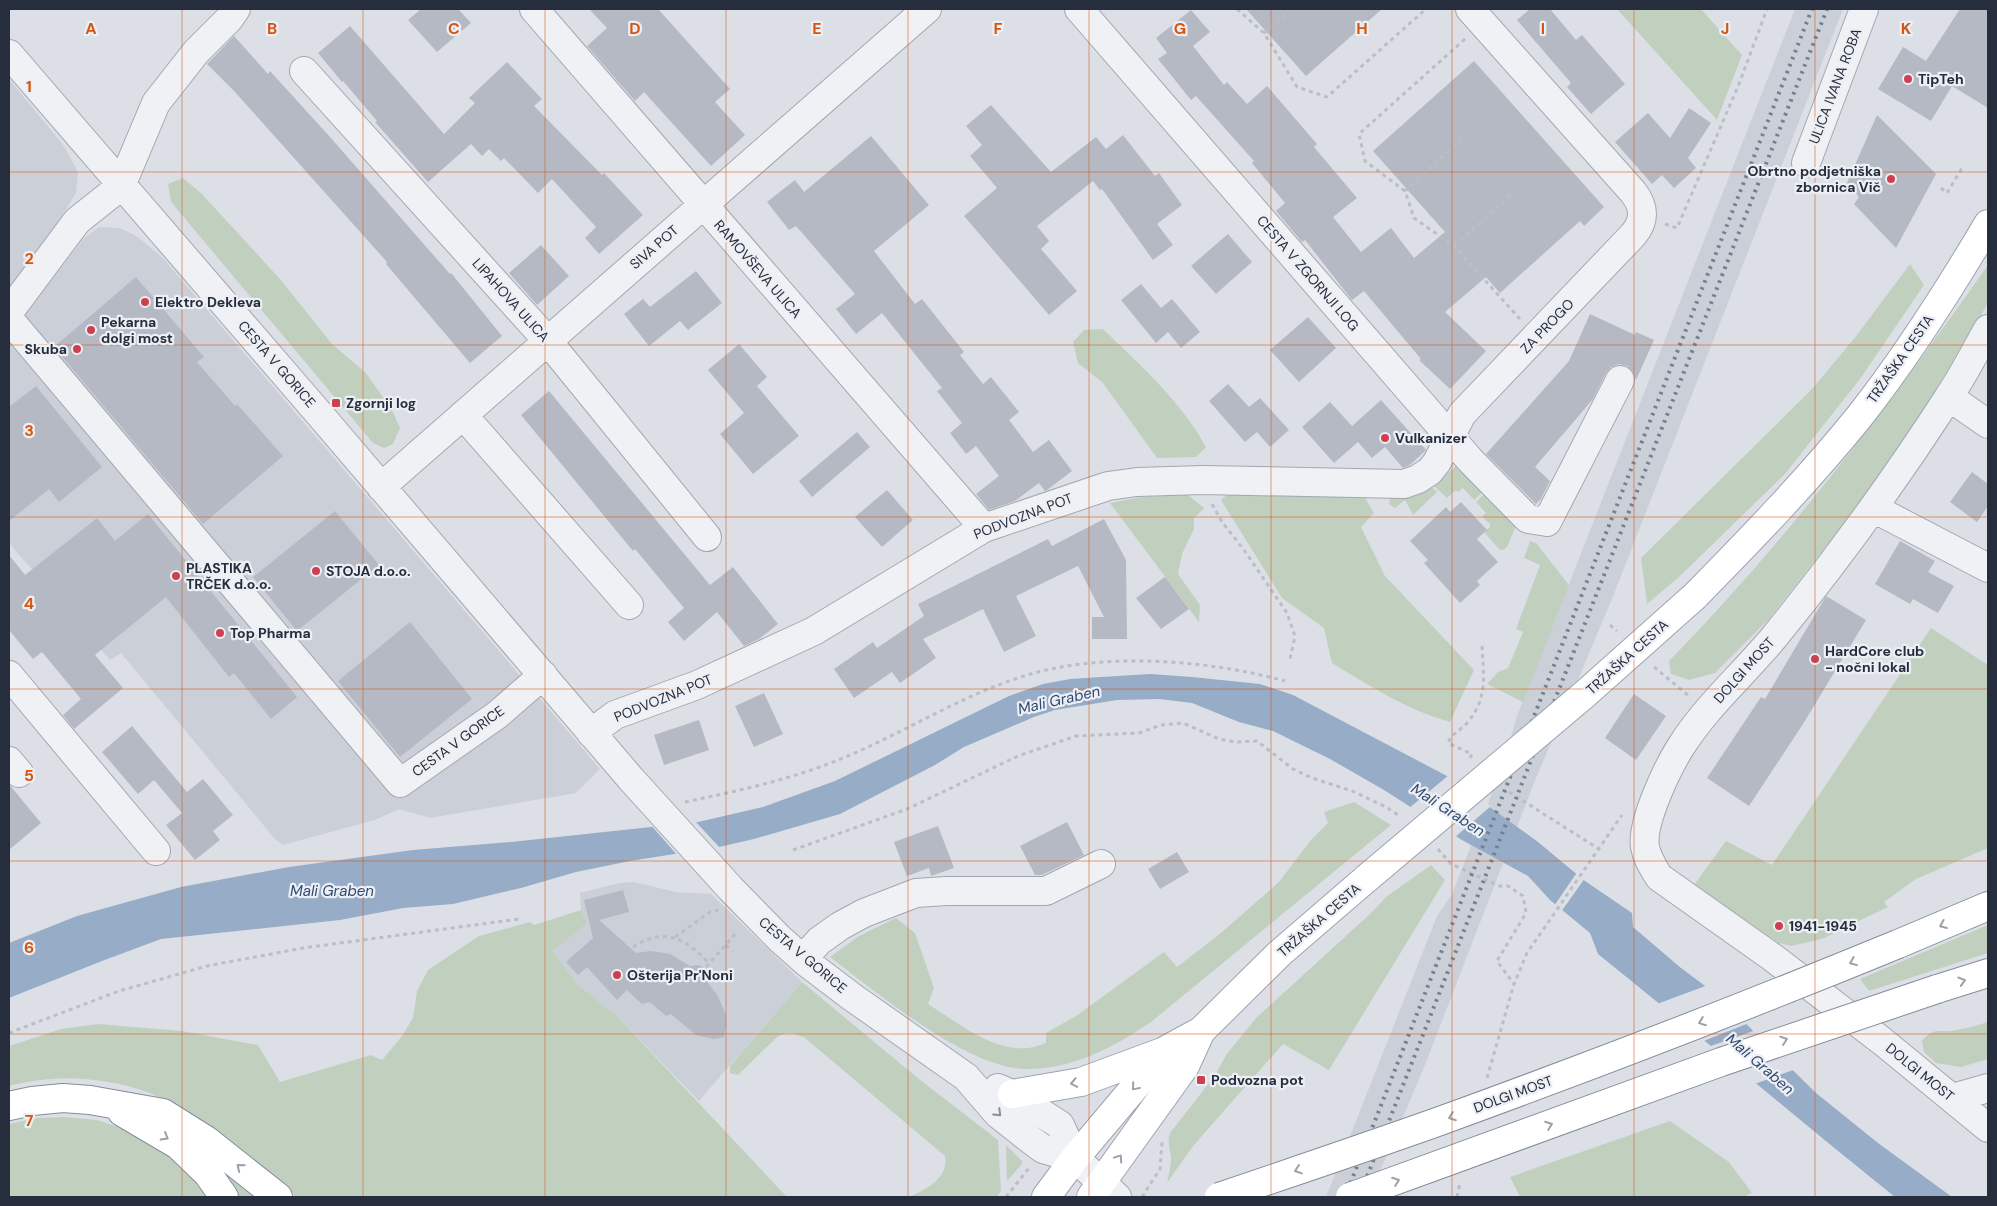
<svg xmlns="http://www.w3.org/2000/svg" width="1997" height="1206" viewBox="0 0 1997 1206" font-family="'DM Sans',sans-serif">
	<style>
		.built { fill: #cbcfd8 }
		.green { fill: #c1d0be }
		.water { fill: #97acc7 }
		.pier { fill: #dce0e6 }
		.building { fill: #b4b9c3 }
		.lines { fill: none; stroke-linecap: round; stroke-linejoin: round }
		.minor-casing { stroke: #a2a7b0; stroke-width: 30 }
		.major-casing { stroke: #9ca4b2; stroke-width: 30 }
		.highway-casing { stroke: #848d9d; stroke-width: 30 }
		.path { stroke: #bbbec5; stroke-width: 3; stroke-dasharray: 4 4; stroke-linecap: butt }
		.minor { stroke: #eff1f5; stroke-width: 28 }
		.major { stroke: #fff; stroke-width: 28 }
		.highway { stroke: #fff; stroke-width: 28 }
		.rail { stroke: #767f90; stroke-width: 4; stroke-dasharray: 2.5 5; stroke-linecap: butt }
		.major-bridge-casing { stroke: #9ca4b2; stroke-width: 30; stroke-linecap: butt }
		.highway-bridge-casing { stroke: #848d9d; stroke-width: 30; stroke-linecap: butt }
		.major-bridge { stroke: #fff; stroke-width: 28 }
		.highway-bridge { stroke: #fff; stroke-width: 28 }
		.oneway { stroke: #9da0a8 }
		.oneway2 { stroke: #8a8f99 }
		.grid { fill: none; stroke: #d55511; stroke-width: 1; stroke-opacity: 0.55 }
		.poi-dot { fill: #cd404f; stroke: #eceff4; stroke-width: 2 }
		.labels { text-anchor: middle; stroke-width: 4.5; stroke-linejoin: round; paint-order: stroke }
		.poi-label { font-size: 14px; font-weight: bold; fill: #262d3d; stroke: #eceff4; text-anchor: start }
		.street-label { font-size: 14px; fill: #262d3d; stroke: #eceff4 }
		.water-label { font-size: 15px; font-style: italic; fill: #314a70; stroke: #eceff4 }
		.grid-label { font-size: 16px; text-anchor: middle; font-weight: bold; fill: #d55511; stroke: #eceff4; stroke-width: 4.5; stroke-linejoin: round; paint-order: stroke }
	</style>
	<rect width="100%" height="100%" fill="#dce0e6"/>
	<path class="built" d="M1795,9h48l-231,590 -78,184 -109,282 -56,132h-43l111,-281 15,-22 49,-124 16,-54z
		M9,79l55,67 14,26 -2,21 -16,26 -51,71z
		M99,227l20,1 16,7 27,22 438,512 -24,24 -146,25 -31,-9 -24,11 -92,25 -8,-6 -154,-186 -11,7 -101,-117v-208l75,-97z
		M634,882l42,10 35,2 91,88 -103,119 -83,-86 -38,-30 -25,-34 33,-28 -5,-13 -1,-17 39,-10z"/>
	<path class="green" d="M1617,9h84l41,46 -25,65z
		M183,178l18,15 79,86 52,65 34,29 26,37 8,18 -7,16 -9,4 -11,-5 -202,-241 -3,-18z
		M1910,264l14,21 -64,94 -75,95 -105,102 -33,28 -6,-46 171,-169 45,-54z
		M1988,265v38l-50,84 -76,113 -93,119 -54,54 -26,7 -18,-6 -2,-13c120,-123 221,-257 319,-396z
		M1103,329c37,36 78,72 103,118l-10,10 -39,1 -54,-75 -25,-20 -5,-21 11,-12z
		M1458,464l29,24 -13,12 -11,-12 -5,4 -2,-2 -9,8 -13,-12z
		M1432,487l5,5 -24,23 -8,-15 -10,8 -6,-4 1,-6 20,-1z
		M1488,490l28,36 -9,21 -4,3 -4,-1 -15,-17 6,-5v-3l-8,-7 4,-4 -10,-11z
		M1229,493l136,5 9,15 -13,14 24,49 89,94 -24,52c-43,-12 -80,-36 -118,-59l-8,-35 -42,-30 -61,-98z
		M1188,495l16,13 -10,10v11l-12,25 -4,20 22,31 -1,17 -89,-119 31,-6z
		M1530,541l6,2 33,42 -46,117 -36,-18 11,-12 10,-4 15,-36 -7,-3 24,-64 -16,-7z
		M1931,628l57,37v183l-72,31 -32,23 4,5 -66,32 -31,7 -12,-3 -85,-58 32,-44 46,24z
		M1354,802l37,23 -240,197c-37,25 -79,48 -126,47 -58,-1 -149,-77 -195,-112l29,-21 37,-18 19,15 19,55 -6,16c29,18 63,47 99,44 6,0 13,-3 19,-5v-10l30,-17 88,-64 13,15 45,-35 57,-50 32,-42 17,-17 -4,-11z
		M1431,865l14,15 -116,190 -46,-26 -90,102 -26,37c2,-9 4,-17 4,-25 -1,-10 -4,-14 -1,-25l46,-59 10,-19 31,-38 113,-103 16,-17z
		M581,910l6,13 -34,28 25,34 38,30 171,182h-491c-36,-30 -75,-64 -114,-88 -50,-31 -118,-38 -173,-23v-40l52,-17 37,-5 84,7 76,14 22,37 91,-27 11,5 20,-24 11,-18 4,-27 11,-21 51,-34 51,-14 4,3z
		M1988,925v28l-119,38 -9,-12z
		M802,982l117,97 79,61 3,51 -4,6h-88c18,-8 40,-19 36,-41l-140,-118c-12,-5 -17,-7 -28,-1l-39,38 -8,-2v-7z
		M1988,1022v37l-27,8 -25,-4 -12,-11 -2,-11c13,-16 19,-7 35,-11 11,-2 21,-5 31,-8z
		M64,1117l33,3 42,14 40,25 32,38h-202v-73l28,-6z
		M1670,1121l59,41 23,31 -9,4h-223l-10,-20z
		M1006,1145l16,16v3l-15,17z
		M205,1149l55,48h-25z"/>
	<path class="water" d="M1150,674l42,3 68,7 33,11 154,81 91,66 47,39 47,32 1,14 48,41 35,26 100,99 62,50 74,54h-57c-100,-80 -197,-163 -297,-243l-8,-21 -40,-33 -22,-24 -66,-36 -78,-50 -54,-31 -57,-28 -34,-9 -47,-19 -33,-4 -42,1 -62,10 -21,7 -70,30 -29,18 -95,49 -86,25 -35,8 -89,14 -54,11 -55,16 -68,16 -50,4 -63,12 -179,19 -59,22 -93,37v-55l68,-27 104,-29 108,-20 124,-17 98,-8 187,-20 65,-15 72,-26 174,-85 34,-12 27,-5z"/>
	<path class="pier" d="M1449,775l42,31 -37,32 -46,-29z
		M694,820l27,29 -43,7 -29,-33z
		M1578,871l7,7 -24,34 -7,-6z
		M1708,985l41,38 -48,19 -44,-38z
		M1756,1030l40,39 -44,16 -44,-38z"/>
	<path class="building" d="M421,9h37l13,14 -34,29 -29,-32z
		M589,9h69l72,80 -15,13 30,33 -34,31 -67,-74 -9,9 -48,-55 20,-18z
		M1246,9h136l-76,67z
		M1530,9h20l26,31 6,-5 43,49 -34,30 -24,-27 4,-4 -54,-63z
		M1960,9h28v99l-36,-22 -21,35 -53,-32 25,-42 23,14z
		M1191,10l19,22 -17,14 31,39 3,-3 20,22 20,-18 50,58 -3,3 43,51 -24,19 28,35 30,-24 23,30 31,-26 -72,-81 101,-90 130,146 -20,19 -4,-5 -80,72 -14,-16 -41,35 41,39 -36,38 -31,-29 2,-1 -57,-68 -12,9 -47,-60 -3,2 -26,-31 9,-8 -33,-40 2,-2 -58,-65 -5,4 -33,-41 9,-6 -11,-15z
		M350,26l94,108 31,-31 -6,-5 38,-36 35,37 -8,7 68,69 2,-2 39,42 -44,39 -14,-16 11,-11 -44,-48 -14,14 -34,-35 -3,3 -12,-12 -7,7 -11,-12 -43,38 -53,-60 2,-1 -34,-40 -1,1 -24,-29z
		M234,36l34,38 2,-3 60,66 120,137 1,-1 51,63 -32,27 -84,-99 1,-2 -152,-170 -28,-28z
		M991,105l60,67 45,-35 10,12 17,-14 32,41 4,-3 23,32 -25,19 16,21 -20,15 -51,-71 -2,1 -7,-9 -56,45 12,15 -8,8 36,42 -28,24 -85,-99 33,-28 -27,-32 12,-11 -16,-19z
		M1689,108l22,15 -23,35 8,10 -22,20 -12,-13 -10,9 -37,-42 33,-29 22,25z
		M1877,115l59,59 -40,74 -42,-44 5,-7 -12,-14z
		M871,136l58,69 -55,46 41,53 7,-5 42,53 -4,3 23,29 8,-7 28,35 -10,8 24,32 16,-12 23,31 -25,19 -2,1 -6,-8 -24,18 -26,9 -13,-16 23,-18 -23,-30 -10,8 -16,-21 12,-10 -25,-32 5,-3 -60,-75 -26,21 -20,-25 19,-15 -59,-68 -7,4 -22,-28 28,-22 9,12z
		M1228,234l24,28 -36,32 -25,-28z
		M541,245l28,31 -32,29 -28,-32z
		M696,271l26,32 -34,27 -8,-9 -31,25 -25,-32 19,-15 7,8z
		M136,277l68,80 -7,5 38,44 2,-2 46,52 -80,68 -149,-177z
		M1141,284l20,24 11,-9 28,33 -19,16 -13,-16 -12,11 -35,-43z
		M1590,314l45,21 1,-3 18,8 -18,40 -3,-8 -6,-6 -8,-2 -8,3 -5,6 -13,26 -58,68 15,14 -9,18 -5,5 -50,-50 83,-93z
		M1308,317l28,31 -37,34 -29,-32z
		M739,344l28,33 -10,9 42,50 -46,38 -33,-40 24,-21 -36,-43z
		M1228,384l21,23 11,-9 29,32 -19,17 -13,-15 -12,10 -36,-41z
		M36,386l66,81 -43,35 -10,-13 -40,32v-114z
		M549,391l161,194 23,-18 45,57 -19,15 -15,7 -27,-34 -33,29 -16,-19 16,-14 -49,-59 -2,2 -112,-136z
		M1381,400l45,50 -16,15 -7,3 -18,-21 -13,11 -14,-16 -24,21 -32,-36 28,-25 22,24z
		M857,432l13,15 -58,50 -13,-16z
		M1972,472l16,12v22l-11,16 -27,-20z
		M887,490l26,30 -31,27 -27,-30z
		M1461,502l26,28 -10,9 21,23 -21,19 3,4 -20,18 -36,-40 4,-3 -18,-19 36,-34 4,5z
		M335,511l44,54 -82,66 -44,-54z
		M148,514l149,183 -26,22 -37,-46 -5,4 -63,-80 -71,58 28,33 -49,41 -11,-14 18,-16 -39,-47 -9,7 -24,-29v-75l16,20 72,-57 18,23z
		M1104,519l22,41 1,79h-35v-22h12l-26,-51 -62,30 20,40 -32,16 -21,-43 -60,30 13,19 -36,25 -8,-11 -38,26 -20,-29 39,-27 4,6 47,-32 -6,-12 130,-65 4,7z
		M1900,541l35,20 -7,11 26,14 -16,27 -25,-14 -3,5 -35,-20z
		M1165,577l24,32 -28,20 -25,-31z
		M1826,596l40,24 -63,104 -54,82 -42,-28 54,-81 4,2z
		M410,622l62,77 -72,58 -62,-76z
		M764,693l19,41 -29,13 -19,-41z
		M1634,694l32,22 -30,44 -31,-22z
		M699,720l10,30 -45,15 -10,-30z
		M132,726l55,66 16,-13 30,36 -20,16 7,9 -25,20 -29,-35 16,-12 -28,-33 -16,14 -36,-42z
		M9,784l32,39 -32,27z
		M1067,822l17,33 -42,20h-7l-15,-29z
		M938,826l16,42 -23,8 -2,-8 -22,8 -13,-34z
		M1177,852l12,20 -29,17 -12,-20z
		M623,890l6,22 -30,8 37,33 15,-2 19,3 20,12 9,-1 7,4 2,14 10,13 8,19v11l-2,11 -10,2 -18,-4 -25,-21 -5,2 -16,-14 -8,2 -15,-14 -10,10 -30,-33 -9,8 -12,-13 27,-24 -9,-38z"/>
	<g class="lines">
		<defs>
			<path id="minor" d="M534,9l450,519
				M1079,9l391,451 58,59 19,3 73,-142
				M9,54l312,362 310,363 100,110 49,50 26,23 46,35 114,80 32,37 29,23 16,12 32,9
				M304,71l243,269 160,197
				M1806,163l58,-154
				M9,312l68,-91 44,-35 35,-83 40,-51 33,-33 7,-10
				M9,319l391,464 97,-68 46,-40
				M1988,329c-13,23 -25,47 -40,69 -53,82 -111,162 -173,238 -31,38 -69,70 -95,112 -13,21 -39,75 -35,99 2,11 8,20 14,30l113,80 110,84 106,87
				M1949,397l39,27
				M463,415l166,190
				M381,487l546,-478
				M1873,508l115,60
				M9,675l147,176
				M591,733l24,-18 82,-30 117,-54 170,-103 124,-42 29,-4 66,-2 201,4 14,-5 12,-8 7,-9 25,-48 171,-179c12,-14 12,-28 0,-43l-163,-183
				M9,761l10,12
				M806,962l5,-12 8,-9 21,-15 24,-13 52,-20 30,-2h100l55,-27
				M998,1088l14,6 48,31 15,33 42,39
				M1953,1098l35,-10"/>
			<path id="major" d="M1695,596c57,-58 113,-116 164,-179 48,-61 90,-127 129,-193
				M1012,1094l69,-12 84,-31
				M1046,1197l29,-39 91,-108 35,-19 79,-78 87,-75
				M1091,1197l94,-131 16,-35"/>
			<path id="highway" d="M1898,944l90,-38
				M1937,989l51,-16
				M9,1106l23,-5 31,-3 27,2 73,13 43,27 72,57
				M122,1112l56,33 30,29 16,23"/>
		</defs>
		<use href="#minor" class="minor-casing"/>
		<use href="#major" class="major-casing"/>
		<use href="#highway" class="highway-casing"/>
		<path class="path" d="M1237,9l27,24 33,54 30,10 99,-88
			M1264,33l21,-18 4,-6
			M1465,39l-106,95 6,27 40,30 9,27 40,28 66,73
			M1941,188l6,5 15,-25
			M1405,191l61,-56
			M1665,224l12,4 62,-144 28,-75
			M1454,246l62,-55
			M1212,504l10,18 22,28 43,63 8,23 -5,23
			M1610,625l7,6
			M1654,667l35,29
			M1470,758l2,-4 -24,-11c4,-10 12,-12 19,-20 22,-26 16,-48 15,-79
			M1509,792l90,57
			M685,802c52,-11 104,-22 153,-42 73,-29 140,-77 218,-92 71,-14 160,-6 229,13
			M1438,849l13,15 48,22h9l15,10 3,17 -29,48 17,23
			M793,850l114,-41 111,-53 58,-20 63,-3 22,-8 22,-2 36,16 16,3 22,-1 36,28 19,9 40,13 34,16 15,10
			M675,937l35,-25 8,-2
			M726,945l6,6
			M633,947c32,-21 53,-8 76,16
			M706,967l31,-35
			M9,1033l110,-42 88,-25 96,-18 216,-29
			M1487,1078l27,-94 13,-31 95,-138
			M1006,1197l23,-29
			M1142,1197l18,-28 2,-27
			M1457,1197l3,-14"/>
		<use href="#minor" class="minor"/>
		<use href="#major" class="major"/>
		<use href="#highway" class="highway"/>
		<path class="rail" d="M1345,1197l467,-1188
			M1359,1197l468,-1188"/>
		<defs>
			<path id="major-bridge" d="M1367,878l218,-184 110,-98"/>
			<path id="highway-bridge" d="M1219,1197c74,-25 148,-50 221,-76 154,-56 307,-115 458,-177
				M1350,1197l371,-135 216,-73"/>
		</defs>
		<use href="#major-bridge" class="major-bridge-casing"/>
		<use href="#highway-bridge" class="highway-bridge-casing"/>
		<use href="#major-bridge" class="major-bridge"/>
		<use href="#highway-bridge" class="highway-bridge"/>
	</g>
	<defs><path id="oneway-chevron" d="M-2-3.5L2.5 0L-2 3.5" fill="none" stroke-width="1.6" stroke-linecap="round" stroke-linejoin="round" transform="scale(1.25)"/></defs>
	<g class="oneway">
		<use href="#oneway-chevron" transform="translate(1943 925) rotate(157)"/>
		<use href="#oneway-chevron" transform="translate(1853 962) rotate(158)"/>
		<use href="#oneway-chevron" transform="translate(1962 981) rotate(-17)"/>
		<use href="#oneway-chevron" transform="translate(1702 1022) rotate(159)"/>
		<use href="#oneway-chevron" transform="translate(1784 1040) rotate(-19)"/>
		<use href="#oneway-chevron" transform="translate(1074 1083) rotate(169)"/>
		<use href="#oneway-chevron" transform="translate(1135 1087) rotate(130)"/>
		<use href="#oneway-chevron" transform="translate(1452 1117) rotate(160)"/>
		<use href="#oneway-chevron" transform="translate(1549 1125) rotate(-20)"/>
		<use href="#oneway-chevron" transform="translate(165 1137) rotate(30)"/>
		<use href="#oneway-chevron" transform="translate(1119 1158) rotate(-56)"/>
		<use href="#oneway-chevron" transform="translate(240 1167) rotate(-141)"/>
		<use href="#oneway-chevron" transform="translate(1298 1170) rotate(161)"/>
		<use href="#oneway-chevron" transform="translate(1396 1181) rotate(-20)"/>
	</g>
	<use class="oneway2" href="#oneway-chevron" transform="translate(998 1113) rotate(44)"/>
	<path class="grid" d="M182,9v1188M363,9v1188M545,9v1188M726,9v1188M908,9v1188M1089,9v1188M1271,9v1188M1452,9v1188M1634,9v1188M1815,9v1188M9,172h1979M9,345h1979M9,517h1979M9,689h1979M9,861h1979M9,1034h1979"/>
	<g class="poi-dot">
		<circle cx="1908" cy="79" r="5"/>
		<circle cx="1891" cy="179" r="5"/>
		<circle cx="145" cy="302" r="5"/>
		<circle cx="91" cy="330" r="5"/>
		<circle cx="77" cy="349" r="5"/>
		<rect x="331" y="398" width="10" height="10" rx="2.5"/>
		<circle cx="1385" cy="438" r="5"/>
		<circle cx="316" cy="571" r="5"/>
		<circle cx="176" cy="576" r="5"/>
		<circle cx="220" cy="633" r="5"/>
		<circle cx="1815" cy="659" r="5"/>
		<circle cx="1779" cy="926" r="5"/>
		<circle cx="617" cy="975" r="5"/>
		<rect x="1196" y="1075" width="10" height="10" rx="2.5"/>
	</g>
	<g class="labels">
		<g class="poi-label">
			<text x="1918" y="84">TipTeh</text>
			<text x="1881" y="176" text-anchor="end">Obrtno podjetniška<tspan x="1881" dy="16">zbornica Vič</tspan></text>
			<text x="155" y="307">Elektro Dekleva</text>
			<text x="101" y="327">Pekarna<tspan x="101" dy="16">dolgi most</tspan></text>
			<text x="67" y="354" text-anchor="end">Skuba</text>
			<text x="346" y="408">Zgornji log</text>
			<text x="1395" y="443">Vulkanizer</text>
			<text x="186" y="573">PLASTIKA<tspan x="186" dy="16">TRČEK d.o.o.</tspan></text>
			<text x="326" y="576">STOJA d.o.o.</text>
			<text x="230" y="638">Top Pharma</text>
			<text x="1825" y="656">HardCore club<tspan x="1825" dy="16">- nočni lokal</tspan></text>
			<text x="1789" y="931">1941-1945</text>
			<text x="627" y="980">Ošterija Pr'Noni</text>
			<text x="1211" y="1085">Podvozna pot</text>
		</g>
		<g class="street-label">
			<text transform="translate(1835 86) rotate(-69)" y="5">ULICA IVANA ROBA</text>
			<text transform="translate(654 247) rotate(-41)" y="5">SIVA POT</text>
			<text transform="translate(758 269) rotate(49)" y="5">RAMOVŠEVA ULICA</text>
			<text transform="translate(1308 273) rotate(49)" y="5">CESTA V ZGORNJI LOG</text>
			<text transform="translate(511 300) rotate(48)" y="5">LIPAHOVA ULICA</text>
			<text transform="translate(1547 326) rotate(-46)" y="5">ZA PROGO</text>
			<text transform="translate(1900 359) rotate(-55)" y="5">TRŽAŠKA CESTA</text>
			<text transform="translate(277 364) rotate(49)" y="5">CESTA V GORICE</text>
			<text transform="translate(1023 516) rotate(-21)" y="5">PODVOZNA POT</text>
			<text transform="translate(1627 657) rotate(-42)" y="5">TRŽAŠKA CESTA</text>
			<text transform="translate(1744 670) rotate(-48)" y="5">DOLGI MOST</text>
			<text transform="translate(663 698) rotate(-22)" y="5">PODVOZNA POT</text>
			<text transform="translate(458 741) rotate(-36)" y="5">CESTA V GORICE</text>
			<text transform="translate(1319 920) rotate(-41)" y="5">TRŽAŠKA CESTA</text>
			<text transform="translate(803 955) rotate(40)" y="5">CESTA V GORICE</text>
			<text transform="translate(1920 1072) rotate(39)" y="5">DOLGI MOST</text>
			<text transform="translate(1513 1094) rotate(-20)" y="5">DOLGI MOST</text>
		</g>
		<g class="water-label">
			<text transform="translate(1059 700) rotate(-13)" y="5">Mali Graben</text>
			<text transform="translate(1448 810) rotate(33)" y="5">Mali Graben</text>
			<text x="332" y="896">Mali Graben</text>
			<text transform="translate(1760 1064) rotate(41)" y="5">Mali Graben</text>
		</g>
	</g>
	<g class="grid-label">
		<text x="91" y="34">A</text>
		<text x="272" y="34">B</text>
		<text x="454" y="34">C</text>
		<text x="635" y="34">D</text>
		<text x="817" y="34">E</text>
		<text x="998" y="34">F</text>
		<text x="1180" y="34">G</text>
		<text x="1362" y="34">H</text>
		<text x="1543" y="34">I</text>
		<text x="1725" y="34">J</text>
		<text x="1906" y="34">K</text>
		<text x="29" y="92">1</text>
		<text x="29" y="264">2</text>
		<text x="29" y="436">3</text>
		<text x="29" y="609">4</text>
		<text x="29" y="781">5</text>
		<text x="29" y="953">6</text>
		<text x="29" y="1126">7</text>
	</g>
	<rect width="1997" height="1206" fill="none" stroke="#262d3d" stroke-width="20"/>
</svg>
